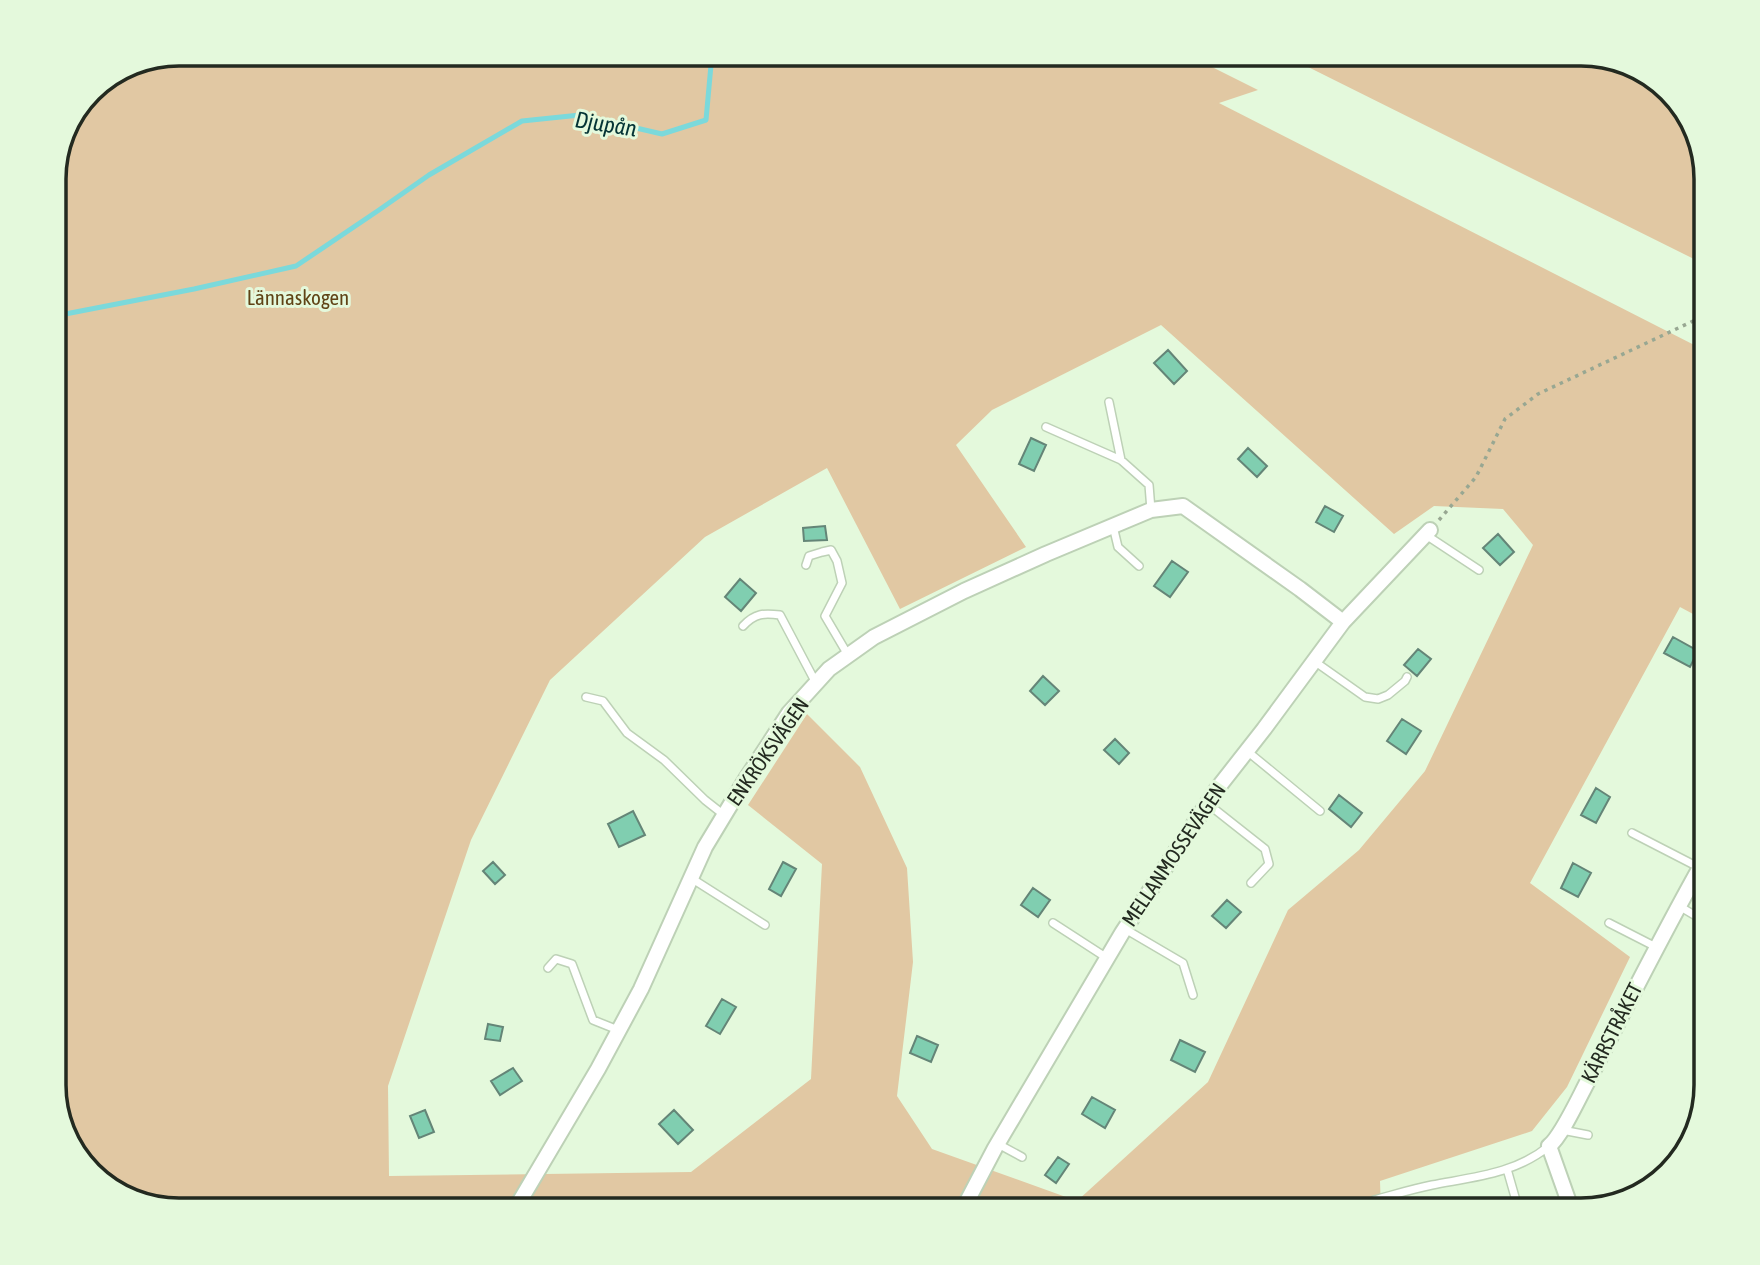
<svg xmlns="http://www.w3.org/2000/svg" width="1760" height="1265" viewBox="0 0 1760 1265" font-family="'Asap Condensed',sans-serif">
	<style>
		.green { fill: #e1c8a3; fill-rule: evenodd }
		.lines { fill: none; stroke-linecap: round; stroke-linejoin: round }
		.stream { stroke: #7bd9db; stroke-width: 5 }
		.building { fill: #80ceb0; stroke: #648577; stroke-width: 2 }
		.service-casing { stroke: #bdd1b6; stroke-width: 10 }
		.minor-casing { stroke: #bdd1b6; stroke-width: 18 }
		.path { stroke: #98a792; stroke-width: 3.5; stroke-dasharray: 3.5 5; stroke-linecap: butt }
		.service { stroke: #fff; stroke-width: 7 }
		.minor { stroke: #fff; stroke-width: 14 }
		.labels { text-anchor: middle; stroke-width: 6; stroke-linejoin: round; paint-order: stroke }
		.park-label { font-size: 21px; fill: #5f4315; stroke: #e4f9dc }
		.street-label { font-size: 21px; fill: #232a20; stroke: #e4f9dc }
		.water-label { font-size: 23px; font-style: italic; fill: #043435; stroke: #e4f9dc }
		.rim { fill: none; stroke: #232a20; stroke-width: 3.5 }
	</style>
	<rect width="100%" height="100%" fill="#e4f9dc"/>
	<path class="green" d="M180,54h1021l-7,4 64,32 -39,13 487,248v270l-26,-14 -150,276 100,74 -63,130 -35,44 -152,50 1,30h-1202l-75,-26 -33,-37 -16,-55v-922l12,-47 30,-38zM1161,325l233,209 40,-28 69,3 30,36 -108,226 -66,79 -71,60 -80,172 -131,119 -145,-52 -35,-53 16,-134 -6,-94 -47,-101 -53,-53 -59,91 74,59 -11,215 -120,93 -302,4 -1,-90 83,-246 79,-160 155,-143 122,-69 73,141 126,-62 -70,-102 36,-35z
		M1282,54h299l75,26 37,44 13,55v86z"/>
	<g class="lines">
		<path class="stream" d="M55,316l139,-27 102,-23 83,-56 50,-35 93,-54 58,-6 82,19 44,-14 6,-66"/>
	</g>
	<path class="building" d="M1168,350l19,21 -13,13 -20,-21z
		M1031,438l15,7 -12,26 -15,-7z
		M1248,448l19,18 -10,11 -19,-18z
		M1325,506l18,10 -9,16 -18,-10z
		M825,526l2,14 -23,1 -1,-13z
		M1498,534l16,18 -14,13 -17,-17z
		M1172,561l16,11 -18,25 -16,-11z
		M740,579l16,14 -15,18 -16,-14z
		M1673,637l25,14 -8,16 -26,-14z
		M1418,649l13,10 -14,17 -13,-11z
		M1043,676l16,15 -14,14 -15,-14z
		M1402,719l19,12 -15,23 -19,-13z
		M1115,739l14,14 -10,11 -15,-14z
		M1596,788l14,9 -14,26 -15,-8z
		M1339,795l23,18 -11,14 -22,-18z
		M633,811l12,24 -26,12 -11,-23z
		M493,862l12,13 -10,9 -12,-13z
		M783,862l13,7 -15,27 -12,-7z
		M1573,863l18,10 -13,24 -17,-9z
		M1033,888l17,12 -12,17 -17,-12z
		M1227,900l14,12 -15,16 -14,-12z
		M722,999l14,8 -16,27 -14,-8z
		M488,1024l15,3 -3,14 -15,-2z
		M917,1036l21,9 -7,17 -21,-9z
		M1180,1040l25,12 -10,20 -24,-12z
		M513,1068l9,13 -22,14 -9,-14z
		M1092,1097l23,13 -10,18 -23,-14z
		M425,1110l9,22 -15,6 -9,-22z
		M674,1110l19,20 -15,14 -19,-20z
		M1058,1157l11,7 -13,19 -11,-8z"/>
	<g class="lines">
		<defs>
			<path id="service" d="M1109,402l12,58
				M1046,427l75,33 28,25 2,25
				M1113,526l5,21 21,19
				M1426,535l53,35
				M806,565l3,-9 13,-4 9,-2 6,11 5,22 -17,33 23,39
				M743,626c12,-13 21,-13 37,-11l36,68
				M1314,661l51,36 13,2 10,-4 17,-14 2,-4
				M586,697l17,4 24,32 37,27 41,40 19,15
				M1247,751l73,60
				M1208,804l57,45 4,15 -18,19
				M1632,833l68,35
				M691,878l74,47
				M1679,906l27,16
				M1053,923l54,35
				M1609,923l47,24
				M1125,929l58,34 10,32
				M548,968l8,-9 16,5 21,56 25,10
				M1562,1130l26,5
				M998,1144l24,13
				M1507,1169l12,42
				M1374,1200c19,-5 38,-11 58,-15 41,-8 83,-11 117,-39
				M1521,1211l15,-3"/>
			<path id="minor" d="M514,1211l84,-142 43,-80 64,-142 41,-68 43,-66 40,-44 45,-32 90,-46 82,-37 105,-44 32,-4 117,83 43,33
				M962,1211l33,-63 127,-215 95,-144 47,-60 79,-107 87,-92
				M1572,1211l-23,-65c13,-10 32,-53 41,-69 38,-74 75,-148 116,-220"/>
		</defs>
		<use href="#service" class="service-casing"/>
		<use href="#minor" class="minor-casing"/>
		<path class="path" d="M1439,520l37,-43 29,-58 33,-25 168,-79"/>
		<use href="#service" class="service"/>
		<use href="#minor" class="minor"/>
	</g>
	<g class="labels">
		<g class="park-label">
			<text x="298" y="305">Lännaskogen</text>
		</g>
		<g class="street-label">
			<text transform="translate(768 752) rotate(-55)" y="7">ENKRÖKSVÄGEN</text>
			<text transform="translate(1174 855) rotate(-56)" y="7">MELLANMOSSEVÄGEN</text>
			<text transform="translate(1612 1033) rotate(-63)" y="7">KÄRRSTRÅKET</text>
		</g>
		<g class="water-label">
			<text transform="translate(606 124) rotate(9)" y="8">Djupån</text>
		</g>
	</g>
	<path d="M0 0H1760V1265H0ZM179 66H1581A113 113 0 0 1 1694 179V1085A113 113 0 0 1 1581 1198H179A113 113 0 0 1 66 1085V179A113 113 0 0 1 179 66Z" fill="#e4f9dc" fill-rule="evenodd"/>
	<path class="rim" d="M179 66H1581A113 113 0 0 1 1694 179V1085A113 113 0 0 1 1581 1198H179A113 113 0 0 1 66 1085V179A113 113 0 0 1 179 66Z"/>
</svg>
